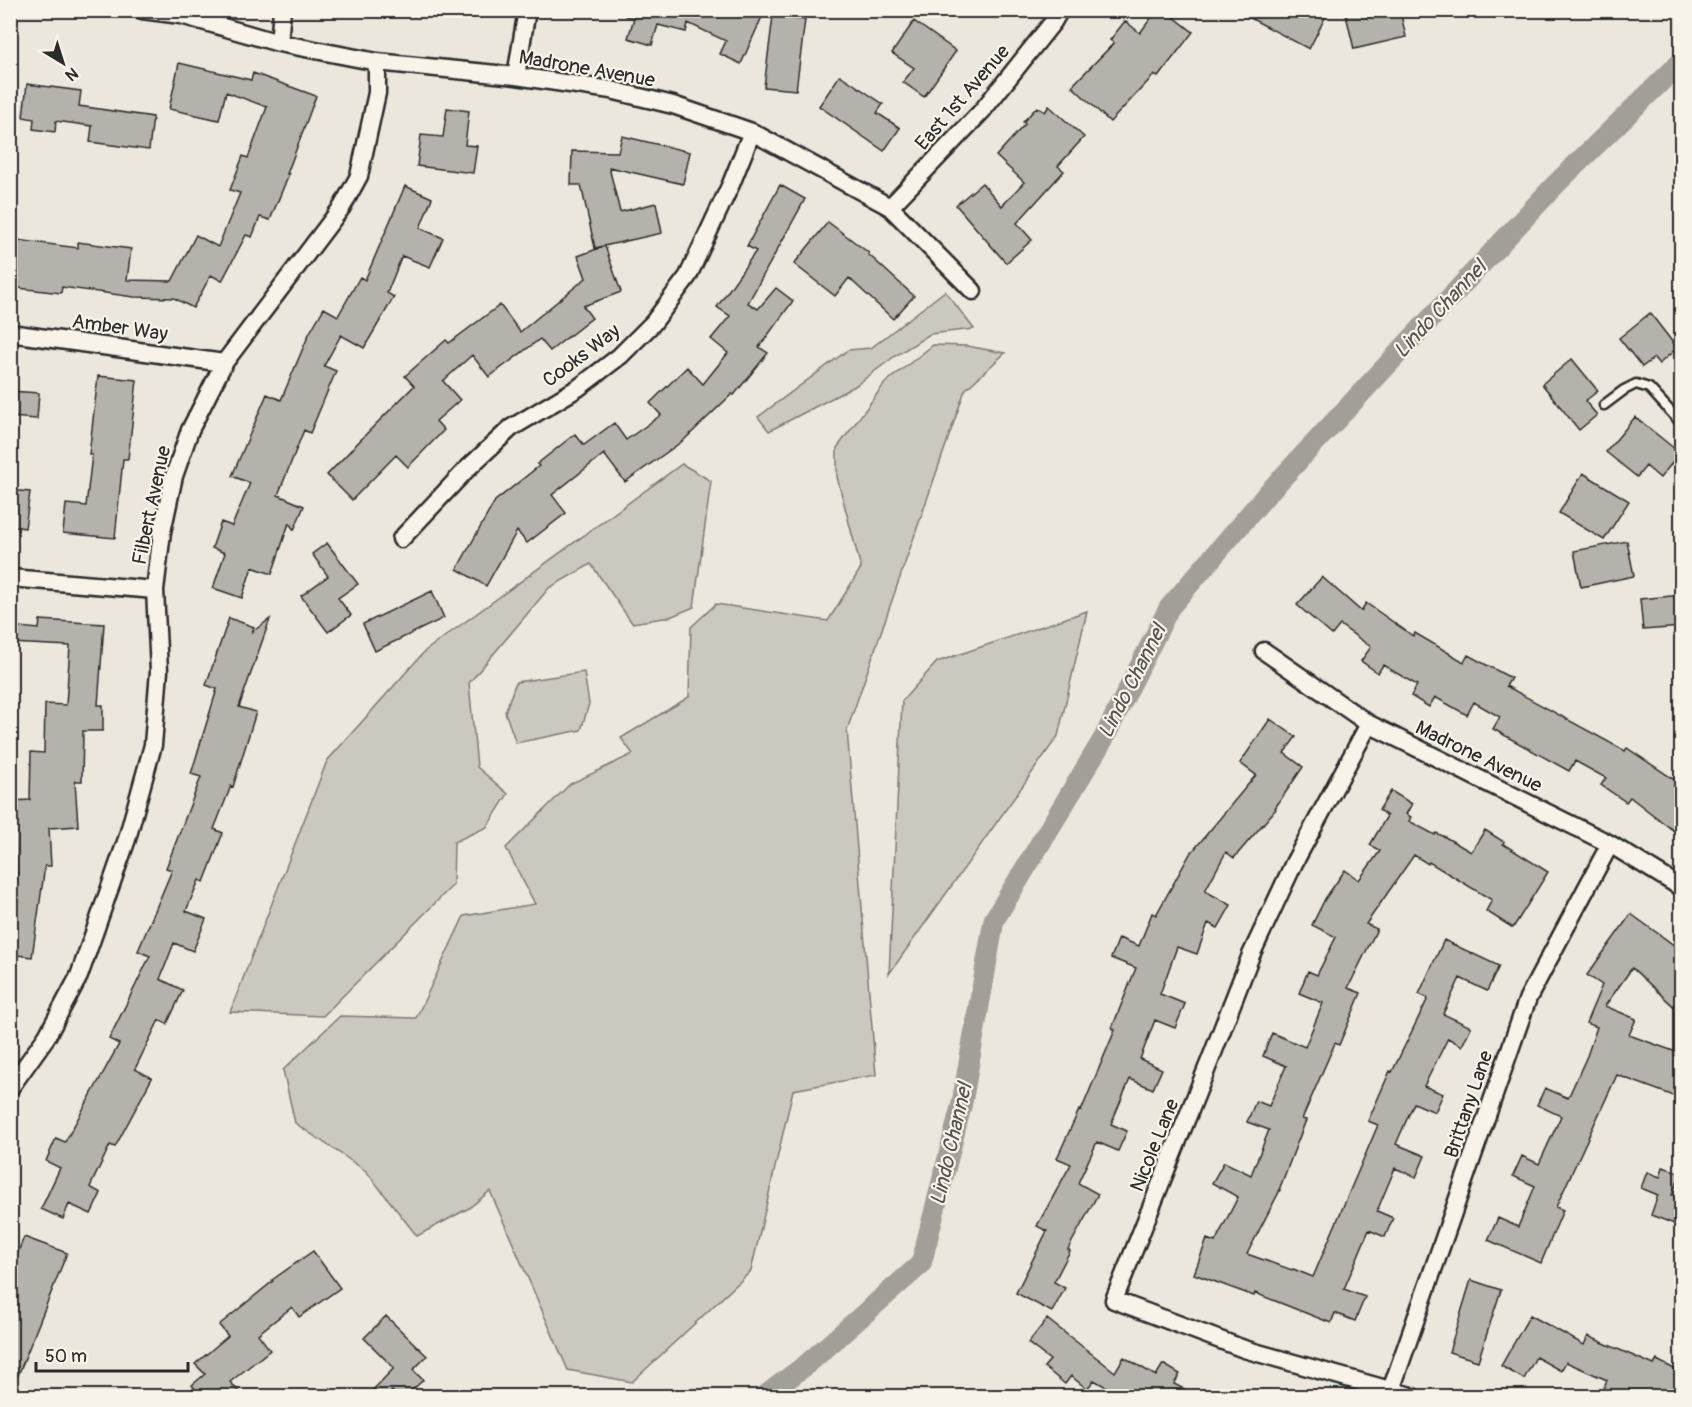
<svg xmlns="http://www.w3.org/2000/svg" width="1692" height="1407" viewBox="0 0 1692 1407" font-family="Pangolin,sans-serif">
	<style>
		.green { fill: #cbc8bf; stroke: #7b7a75; stroke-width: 1.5 }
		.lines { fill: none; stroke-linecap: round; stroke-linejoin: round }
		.canal { stroke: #a29f98; stroke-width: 21 }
		.building { fill: #b5b2ab; stroke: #2b2b2b; stroke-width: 1.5 }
		.lane-casing { stroke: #2b2b2b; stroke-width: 13 }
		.street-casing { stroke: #2b2b2b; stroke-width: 21 }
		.lane { stroke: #f7f3e8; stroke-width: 8 }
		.street { stroke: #f7f3e8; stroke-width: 16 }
		.labels { text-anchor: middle; stroke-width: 4.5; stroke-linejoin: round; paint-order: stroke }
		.street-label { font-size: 20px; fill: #2b2b2b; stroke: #f7f3e8 }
		.water-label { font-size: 21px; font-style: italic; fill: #555451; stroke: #f7f3e8 }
	</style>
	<rect width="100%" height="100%" fill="#ebe7dd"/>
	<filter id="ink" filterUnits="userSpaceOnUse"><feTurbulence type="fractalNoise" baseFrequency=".0167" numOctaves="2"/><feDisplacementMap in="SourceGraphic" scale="12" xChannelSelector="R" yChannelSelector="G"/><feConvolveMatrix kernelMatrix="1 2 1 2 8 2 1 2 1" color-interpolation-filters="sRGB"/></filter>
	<g filter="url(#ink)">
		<path class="green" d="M945,291l29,38 -44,5 -35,22 -40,30 -86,45 -11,-14 90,-67 23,-2z
			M933,345l34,1 38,7 -40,37 -118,340 29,345 -83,15 -42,181 -119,111 -64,-12 -78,-179 -21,17 -52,28 -51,-65 -71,-48 -12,-53 57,-54 76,2 48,-102 71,-12 -29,-56 64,-64 63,-30 -12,-16 68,-41 2,-70 25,-23 112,17 33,-53 -24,-91v-29l48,-65z
			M682,464l29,17 -17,126 -24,10 -38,6 -41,-59 -42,24 -80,95 8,84 31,27 -21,33 -33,15 -1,43 -130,131 -93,-4 97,-251 98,-110z
			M1087,611l-29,125 -169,238 13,-273 35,-39z
			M584,672l5,32 -8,26 -65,13 -11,-31 11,-30z"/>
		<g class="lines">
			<path class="canal" d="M765,1396l41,-31 115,-101 41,-161 32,-183 110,-182 65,-130 98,-114 289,-310 126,-123"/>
		</g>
		<path class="building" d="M626,10h139l-24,54 -21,-10 6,-13 -38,-18 -2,9 -28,-7 -6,20 -24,-7 6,-20 -9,-2z
			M1157,10h8l28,22 -35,45 -4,-2 -44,47 -38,-36 42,-43 -4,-3 15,-19 15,12z
			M1235,10h94l-20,39z
			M1366,10h34l6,27 -52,12 -8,-34z
			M773,16l32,4 -9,70 -32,-3z
			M914,21l42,30 -32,46 -21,-15 11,-14 -22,-15z
			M179,63l72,17 2,-7 63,23 -29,78h2l-19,46 -10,-3 -8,20 -6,-2 -24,46 -11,-6 -18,33 -19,-10 -40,-1 -72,-10 -1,6 -51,-6v-48l68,9v-6l53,7 -4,31 45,1 24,-46 22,12 22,-54 -10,-3 13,-34 5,2 19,-51 -41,-15 -7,28 -50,-11z
			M840,75l43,29 -6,9 23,15 -16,23 -65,-45z
			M27,84l54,7 -2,15 74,11 -4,33 -59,-8 2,-16 -36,-5 -1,11 -22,-3 1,-10 -11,-2z
			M1049,106l35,31 -26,29 6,5 -47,52 15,17 -26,23 -50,-58 26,-22 20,23 22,-24 -28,-26 29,-32 -2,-2 14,-15 8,5z
			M447,108l22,3 -4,34 12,1 -4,27 -56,-7 4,-31 22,2z
			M622,136l68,16 -7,32 -74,-17 11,45 36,-9 6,30 -67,15 -14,-63h-10l1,-34 46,1z
			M780,185l25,14 -57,104 10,6 18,-21 17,13 -34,46 9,6 -34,42 -2,-1 -48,46 -59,42 -21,-28 -52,41 14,18 -39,30 -10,-12 -31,55 -29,-17 38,-68 44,-35 -2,-2 38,-30 9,11 30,-22 12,17 35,-25 -11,-12 37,-36 16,17 25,-31 -17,-14 19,-23 -13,-9 39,-56 -9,-5z
			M405,186l27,12 -12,30 23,10 -13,29 -28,-11 -15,37 7,4 -30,51 -23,-13 -17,31 12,5 -26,62 -6,-3 -26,65 26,11 -10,24 -5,-7 -17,51 -20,-7 -10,31 -29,-10 12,-35 -13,-5 9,-26 11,4 18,-43 -18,-7 35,-82 14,6 28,-66 15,-26 14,8 22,-39 5,3z
			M828,222l41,31 -1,1 46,42 -21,23 -44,-41 -14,18 -41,-32z
			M605,246l16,46 -38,14 9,12 -42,33 -10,-12 -51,38 -17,-22 -29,26 17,19 -24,21 8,9 -36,37 -12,-12 -44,45 -25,-25 44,-46 43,-43 -9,-10 41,-36 3,3 51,-38 20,27 66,-54 -8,-22z
			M1650,313l27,35 -18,16 -5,-6 -12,9 -23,-29z
			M1572,359l26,32 -13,10 12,14 -18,15 -37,-46z
			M98,376l39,4 -9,79h-5l-8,79 -52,-5 3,-29 20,2 6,-51h-3z
			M10,391l29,2 -2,26 -27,-2z
			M1635,417l45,36 -20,25 -14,-12 -9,11 -31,-25z
			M1583,473l46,28 -25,39 -45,-27z
			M10,490l20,2 -5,36 -15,-2z
			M1627,541l7,35 -53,11 -7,-36z
			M327,543l31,41 -20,14 13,17 -23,17 -27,-36 27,-20 -16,-22z
			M1322,577l39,34 5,-8 47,33 2,-3 49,29 4,-7 43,23 -5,8 119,65 2,-3 55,37v36l-8,10 -44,-34 -4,5 -25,-17 5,-7 -31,-17 -6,10 -76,-42 7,-12 -26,-15 -7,13 -32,-18 -6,10 -18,-11 6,-11 -34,-20 -5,8 -17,-12 10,-14 -31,-22 -8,10 -35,-30z
			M432,591l12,27 -69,33 -12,-27z
			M1682,595v32l-39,3 -3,-31z
			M229,618l25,9 -2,5 18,-13 -31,88 17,5 -23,75 -2,-1 -17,43 9,4 -19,49 -5,-2 -13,31 20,8 -13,32 -19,-8 -14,36 23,11 -16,34 -8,-4 -24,49 17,9 -37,69 -5,-2 -20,42 11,6 -10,21 -22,-10 -6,15 -22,-10 19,-41 -14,-7 10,-23 9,4 54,-98 -10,-5 41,-83 -12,-5 34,-81 -6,-2 35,-91 -10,-3 26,-85 -11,-4z
			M40,620l64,4 -6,81h5v26h-20l-1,50h-7l3,45 -29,2 2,38h-6l-13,91 -22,-3v-61l2,-11h5l-5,-81 18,-1 1,-48 13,1 1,-49 21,1 4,-59 -60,-3v-17l29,3z
			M1270,719l26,18 -12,16 19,14 -28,41 1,1 -42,49 -8,-6 -21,39 26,14 -13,23 -10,-5 -11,31 -20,-7 -17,47 25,10 -10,24 -20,-8 -15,39 22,10 -9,20 -23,-10 -19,45 16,7 -9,20 -21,-9 -19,41 20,11 -30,55 2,2 -16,31 11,6 -13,24 -36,-19 31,-62 -10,-5 34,-62 -14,-6 22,-48 2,1 34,-81 -3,-2 24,-60 -25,-10 8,-20 20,8 13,-33 4,2 35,-63h1l64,-77 -16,-12z
			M1391,791l21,13 -6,10 5,3 -2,4 26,14 1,-2 9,4 26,15 14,-22 19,12 -1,2 45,28 -35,56 -27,-17 6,-11 -63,-38 -1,2 -14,-9 -48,69 11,5 -29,59 13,5 -22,52 -4,-2 -33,76 4,1 -27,70h1l-33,64 45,16 1,-1 20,8 65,-152 -10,-4 22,-50 2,1 36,-74 -9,-4 25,-54 55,26 -12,25 -27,-13 -17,36 28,13 -9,19 -14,-8 -24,48 19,8 -8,18 -21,-9 -18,41 29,12 -9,21 -21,-9 -18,43 16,7 -8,19 -16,-7 -25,59 21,8 -10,24 -20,-8 -4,10 -76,-30 -1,3 -60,-22 13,-35 8,3 23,-45 -26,-14 12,-21 27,13 18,-45 -22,-8 9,-21 13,5 17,-40 -23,-10 9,-23 33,14 18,-44 -24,-10 9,-22 9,4 19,-38 -24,-12 13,-26 20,-29 14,10 21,-29 -10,-6 17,-29 -8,-6z
			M1631,914l51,37v63l-50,-46 -27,38 31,13 -7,16 53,19v45l-65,-24 -61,132 7,3 -22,53 -53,-23 10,-22 20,9 17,-41 -22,-10 9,-20 17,8 22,-48 -24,-11 8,-17 23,10 19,-42 10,-29 -11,-4 16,-38 -15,-10z
			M1663,1167l18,6 -9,22 10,3v29l-31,-12 7,-20 -17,-7 6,-16 13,5z
			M24,1237l43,16 -56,140 -1,-121z
			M313,1251l27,37 -41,29 -7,-10 -34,27 12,16 -40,32 13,14h-42l-9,-11 13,-11 -10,-10 33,-28 -9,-11 54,-44 -1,-1z
			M1471,1280l30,10 -23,71 -29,-9z
			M1530,1315l54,30 4,-9 66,29 3,-5 25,13v23h-82l7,-16 -41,-18 -5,9 -25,-14 -12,22 -23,-13z
			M386,1316l41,40 -14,14 10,10 -17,16h-9l-5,-5 -5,5h-8l-6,-6 21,-22 -30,-30z
			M1047,1319l68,53 9,-15 32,19 7,-12 17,10 -6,10 24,12h-76l-28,-16 -7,9 -16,-13 -6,8 -21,-17 6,-7 -22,-17z"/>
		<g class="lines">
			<defs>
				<path id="lane" d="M1604,405l20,-15 12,-6 13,4 33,36"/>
				<path id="street" d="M142,10l39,5 98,28 98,19 139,14 95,14 62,15 79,27 138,75 83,84
					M279,43l3,-33
					M516,76l11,-66
					M890,207l92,-96 71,-89 7,-12
					M10,333l214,30
					M401,539l66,-70 44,-41 67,-40 42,-32 33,-33 35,-47 43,-92 21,-52
					M10,578l145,12
					M1264,651l105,73 241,120 72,44
					M1369,724l-75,139 -43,92 -40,103 -97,242 130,49 167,47
					M10,1088l37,-52 32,-60 48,-137 26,-94 6,-74 -4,-81 7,-58 12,-56 16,-46 34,-67 118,-156 17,-31 18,-83v-31
					M1391,1390l137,-392 82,-154"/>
			</defs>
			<use href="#lane" class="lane-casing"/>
			<use href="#street" class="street-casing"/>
			<use href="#lane" class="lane"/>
			<use href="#street" class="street"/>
		</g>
	</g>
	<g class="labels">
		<g class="street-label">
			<text transform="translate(587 68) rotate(10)" y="7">Madrone Avenue</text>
			<text transform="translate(962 97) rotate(-49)" y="7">East 1st Avenue</text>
			<text transform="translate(120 327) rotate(8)" y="7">Amber Way</text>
			<text transform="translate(581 355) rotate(-37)" y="7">Cooks Way</text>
			<text transform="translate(151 505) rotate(-78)" y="7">Filbert Avenue</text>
			<text transform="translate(1479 756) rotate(26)" y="7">Madrone Avenue</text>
			<text transform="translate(1468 1104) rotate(-71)" y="7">Brittany Lane</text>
			<text transform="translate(1154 1145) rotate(-68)" y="7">Nicole Lane</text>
		</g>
		<g class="water-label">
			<text transform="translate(1440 309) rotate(-47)" y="7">Lindo Channel</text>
			<text transform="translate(1132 681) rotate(-63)" y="7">Lindo Channel</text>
			<text transform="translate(951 1144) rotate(-77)" y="7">Lindo Channel</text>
		</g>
	</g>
	<rect width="1692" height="1407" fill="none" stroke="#f7f3e8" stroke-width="36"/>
	<rect x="18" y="18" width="1656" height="1371" fill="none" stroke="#2b2b2b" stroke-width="2" filter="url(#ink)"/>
	<g transform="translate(63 63) rotate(142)" stroke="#f7f3e8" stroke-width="4.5" paint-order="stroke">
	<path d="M0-4.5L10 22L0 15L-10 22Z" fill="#2b2b2b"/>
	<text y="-9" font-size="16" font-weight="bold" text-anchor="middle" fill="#2b2b2b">N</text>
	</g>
	<path d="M36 1362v9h152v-9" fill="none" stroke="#2b2b2b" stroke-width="3"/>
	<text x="45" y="1362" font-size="18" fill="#2b2b2b" stroke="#f7f3e8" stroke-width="4.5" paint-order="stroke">50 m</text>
</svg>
